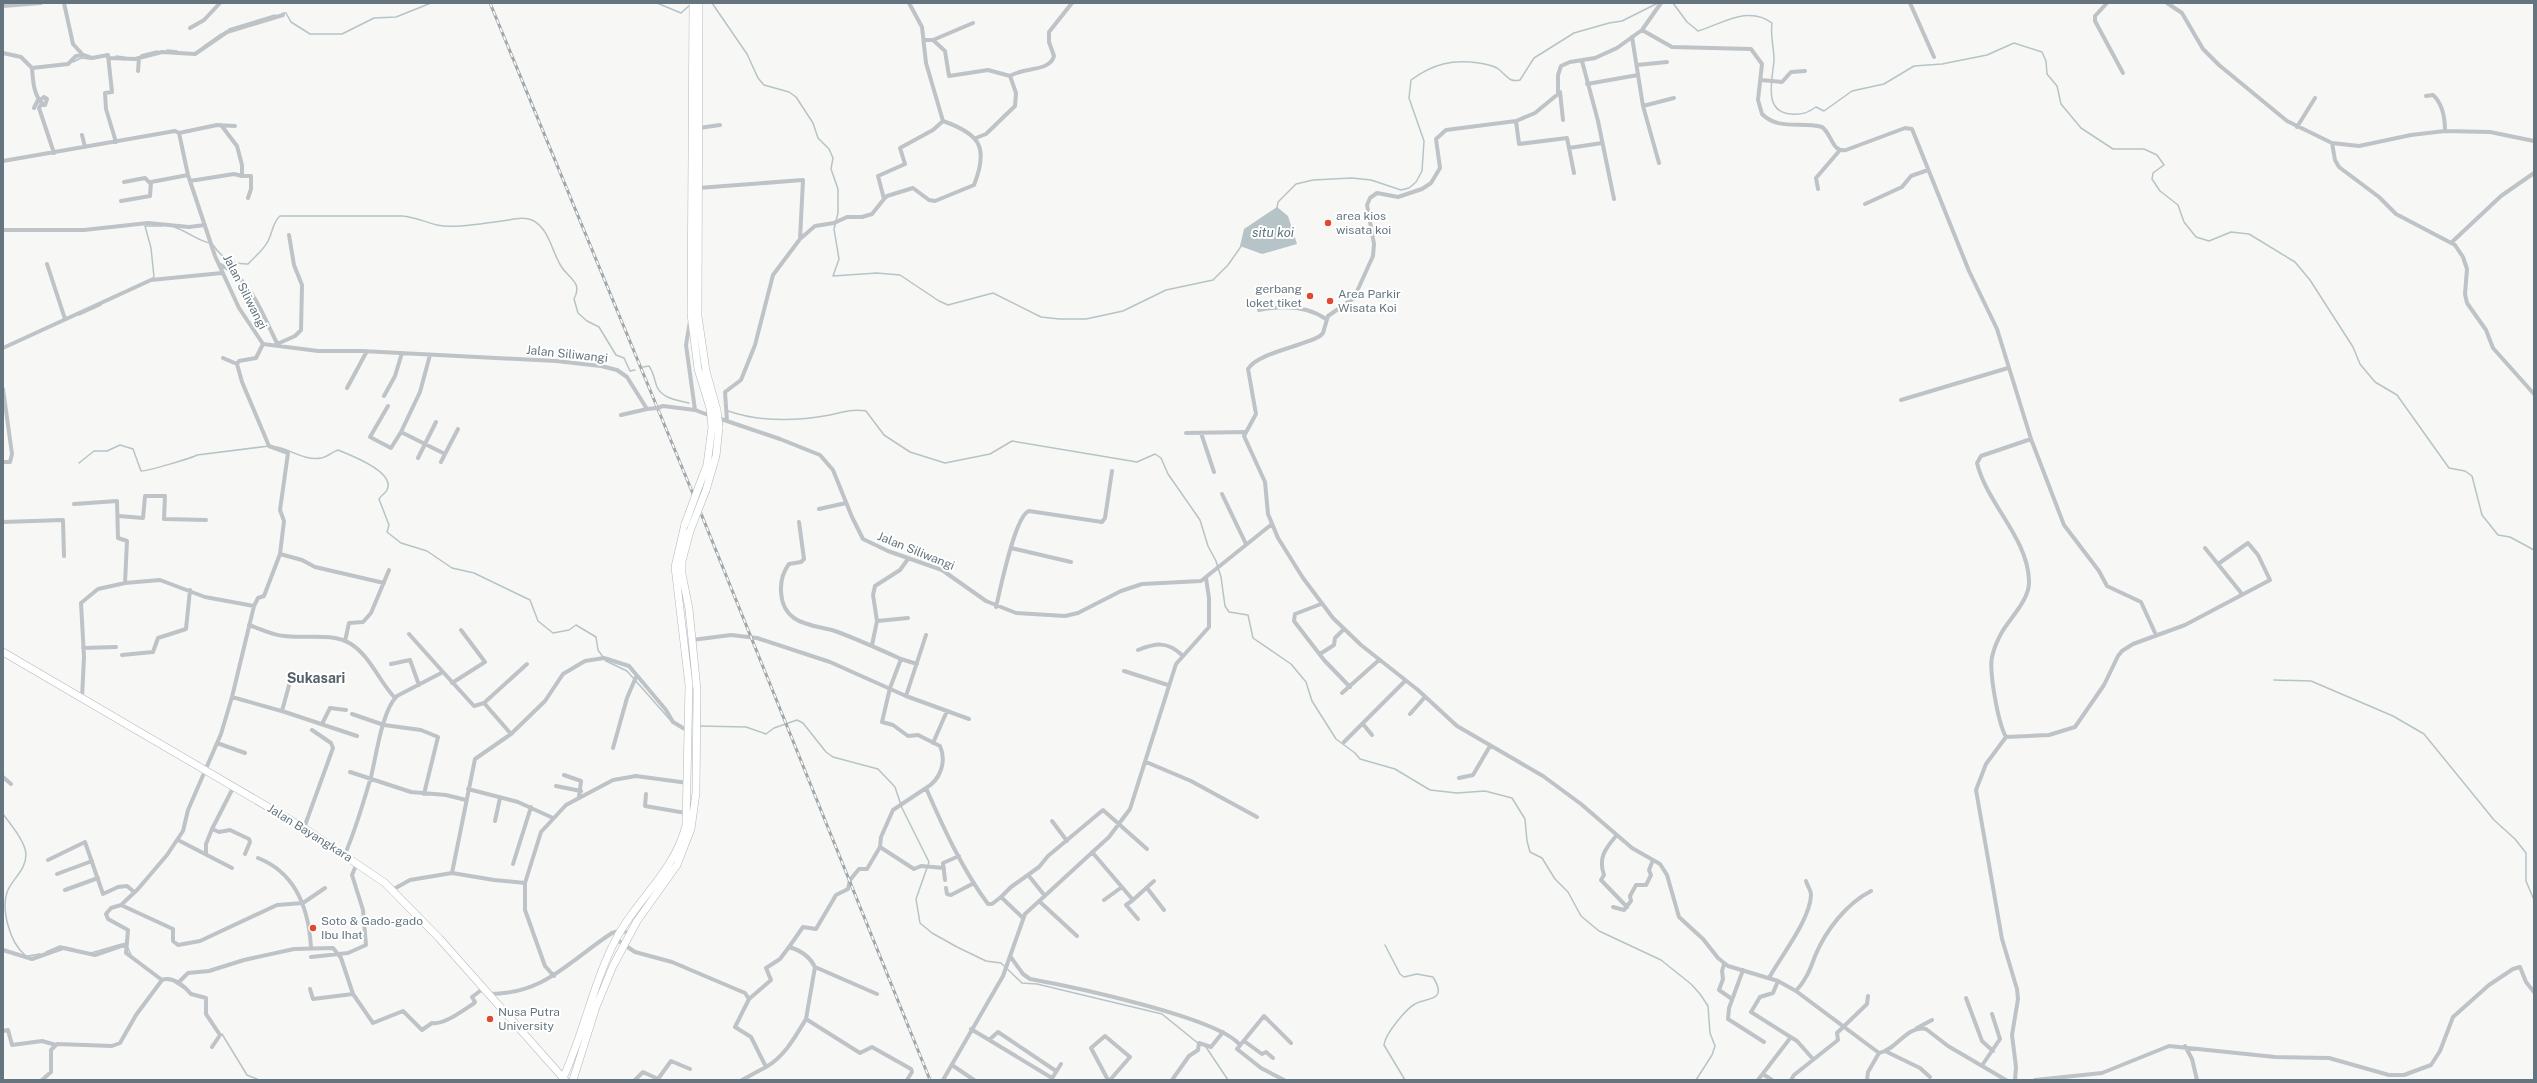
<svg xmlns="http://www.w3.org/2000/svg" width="2537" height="1083" viewBox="0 0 2537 1083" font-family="'Public Sans',sans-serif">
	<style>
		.water { fill: #b6c4c7 }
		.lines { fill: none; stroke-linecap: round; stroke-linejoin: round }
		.stream { stroke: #b6c4c7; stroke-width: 1.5 }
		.primary-casing { stroke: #b2b8bb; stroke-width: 8 }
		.trunk-casing { stroke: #b2b7ba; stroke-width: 8 }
		.minor { stroke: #bec3c7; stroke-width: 4 }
		.primary { stroke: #fff; stroke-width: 7 }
		.trunk { stroke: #fff; stroke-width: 7 }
		.rail-casing { stroke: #a0a8ac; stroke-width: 3 }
		.rail { stroke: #fff; stroke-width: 1.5; stroke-dasharray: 4.5; stroke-linecap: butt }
		.primary-bridge-casing { stroke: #b2b8bb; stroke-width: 8; stroke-linecap: butt }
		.minor-bridge { stroke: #bec3c7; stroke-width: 4 }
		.primary-bridge { stroke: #fff; stroke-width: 7 }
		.poi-dot { fill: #dd4a2f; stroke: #fff; stroke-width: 1.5 }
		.labels { text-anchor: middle; stroke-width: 4; stroke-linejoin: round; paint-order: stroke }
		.poi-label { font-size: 12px; fill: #64757f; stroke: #fff; text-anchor: start }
		.street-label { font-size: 12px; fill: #64757f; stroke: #fff }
		.water-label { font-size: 13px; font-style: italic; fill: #5e7479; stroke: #fff }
		.quarter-label { font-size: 14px; font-weight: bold; fill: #55626a; stroke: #fff }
	</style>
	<rect width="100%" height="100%" fill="#f7f7f5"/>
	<path class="water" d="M1277,207l11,9 9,28 -35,10 -22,-8 4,-17z"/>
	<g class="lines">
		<path class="stream" d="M657,3l24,10 9,-8
			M712,3l35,51 11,24 6,7 25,7 7,5 17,26 5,15 11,11 4,9 -2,11 7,20v24l-4,16 5,30 -6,17 44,-3 23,2 39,26 9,4 45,-12 48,24 18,2h27l37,-8 43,-21 47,-10 15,-15 14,-20
			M1673,3l14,19 11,9c24,-7 50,-26 74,-8 -2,13 2,24 2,37 -1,18 -12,52 17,54 11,1 16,-1 25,-7l8,4 28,-20 32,-7 30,-18 28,-2 45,-9 27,-12 28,9 4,9 1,13 10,12 4,18 20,24 32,21h31l13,6 7,10 -11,8 -1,6 8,12 18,14 6,17 12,15 13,4 22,-9 18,2 46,28 15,18 43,67 7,17 15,18 22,13 52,73 16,3 7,5 10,39 16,20 12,2 24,13
			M283,13h3l5,9 19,12h32l32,-16 22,-1 35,-14
			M229,29l46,-14
			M204,46l17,-12
			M167,50l10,1
			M141,55l16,-4
			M116,56l8,1
			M73,62l8,-4 9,1
			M1277,208l1,-6 18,-18 17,-4 39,-2 19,2 30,10 8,-2 7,-6 6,-11 2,-30 -15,-43 2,-18c22,-16 41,-21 68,-17 6,1 12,2 18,5 9,6 11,15 23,12l14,-22 40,-25 35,-10 13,-2 36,-18
			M174,227c13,4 24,14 36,16
			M213,245c9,13 18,19 35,19 7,-8 15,-13 20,-23 5,-9 4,-18 12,-25h122c13,1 23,6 35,9 17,4 47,-2 65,-4 10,-1 20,-5 30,-1 17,8 20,32 29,46 8,13 22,16 13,33l4,14 9,8 12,6 17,28 8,3 6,13 5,-1
			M151,279l3,-2 -3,-29 -6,-22h17
			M79,315l22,-10
			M643,367l6,-1c5,7 5,13 8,21 6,12 20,13 32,16
			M728,411c32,11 69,10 102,4 13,-3 22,-6 36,-4l18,24 26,17 35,11 45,-9 22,-13 125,21 18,-8 6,4 7,16 32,46 8,26 8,15 5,16 4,29 4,6 19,3 5,23 38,26 15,18 6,19 24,38 19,14 5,6 35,10 35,21 27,3 28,-2 27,7 13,21 2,22 3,11 12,6 13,21 13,13 13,24 18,15 62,29 30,24 9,10 8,12 2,27 5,13 -3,9 -16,25
			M277,447c14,3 28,14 44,11 6,-1 11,-6 17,-8 12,5 58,22 49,40 -2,4 -6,5 -8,9l10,26 -2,7 14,11 26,8 25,17 22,5 56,27 8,21 15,12 16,-3 7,-5 20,12 2,13 8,11 21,10 45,51
			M79,463l15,-12h13l13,-6 13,4 8,22c7,0 51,-13 56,-16l72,-9
			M2274,680l37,1 82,35 31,18 70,86 21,19 11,14v28l8,19
			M699,726l47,1 20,7 8,-6 23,-8 6,3 23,29 7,5 45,12 17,18 7,21 27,54 -13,37 4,24 12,10 25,14 29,14 15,2 21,20 15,1 125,30 37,30
			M3,814c8,11 22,27 23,40 0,16 -12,23 -18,36 -8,18 2,53 17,65
			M1385,945l15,29 4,3 13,-3 16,3c16,26 -8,20 -18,27 -9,5 -30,30 -31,41l21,35
			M128,948l3,7
			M46,952l14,-6 14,3
			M91,953l31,-9
			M28,956l12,-2
			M174,982l12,8
			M222,1034l25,41 12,5
			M1206,1047l22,33"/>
		<defs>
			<path id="primary" d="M693,3l-2,311 7,55 12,39
				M699,3l-1,313 8,55 11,39
				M699,486l8,-21 5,-38
				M706,490l10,-34 3,-29
				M563,1078c21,-45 30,-95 53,-139 21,-40 59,-68 70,-114l3,-140 -14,-118 10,-43
				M573,1080l23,-73 17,-41 24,-45 40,-56 14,-36 5,-36 1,-103 -8,-81 -7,-35v-13l8,-30"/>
			<path id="trunk" d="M3,652l301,176 81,55 54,55 126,142"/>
		</defs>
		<use href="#primary" class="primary-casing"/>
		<use href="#trunk" class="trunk-casing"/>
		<path class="minor" d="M1661,3l-19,27 -25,18 -22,10 -25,4 -9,4 -3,9v19l-23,19 -19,8 -70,9 -10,9 4,29 -9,15 -9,6 -24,8 -21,-4 -7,5 -3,7 7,39 -1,12 -19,42 -26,18 -5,17 -3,3c-16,10 -63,17 -72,33l8,45 -12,22 21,46 3,32 10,24 25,40 30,40 28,27 57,45 39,36 86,50 38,28 51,44 28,16 7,11 12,42 24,22 15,19 10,8 50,15 18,10 83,62c18,-3 27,-28 47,-24l22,17 58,34
			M1910,3l24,54
			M2107,3l-12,13v5l28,52
			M2167,3l15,10 21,36 16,16 68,56 45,22 27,3 52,-11 34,-4 45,1 44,9
			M3,6l38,-3
			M190,28l14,-8 16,-17
			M1642,30l30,17 79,2 11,15 -4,36 4,14c17,17 39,7 60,13 10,7 10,26 24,23l59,-22 7,1 57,142 28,58 34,110 33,86 35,46 8,15 34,16 15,33
			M1632,37l11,69 16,57
			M924,40h9l40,-17
			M933,40l12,11 4,25 39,-6 22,6
			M3,53l18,4 11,11c1,11 1,26 10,35l-3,5 15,45
			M83,55l9,3 16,-3 4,37 -7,1 1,16 10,33
			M108,58l27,1 27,-7 33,2 32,-22 56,-17
			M1582,61l16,60 16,78
			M1637,65l30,-3
			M32,68l36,-4 8,-8 7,-1 -10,-11 -9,-41
			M138,71l1,-13
			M1761,80l21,2 9,-10 14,-1
			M1587,84l51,-9
			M1560,92l3,28
			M2426,96l7,-1c10,9 12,24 12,36
			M40,100l4,-3 3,2 -2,6h-4
			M1643,106l31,-8
			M34,108l4,-8
			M1516,121l3,23 48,-6 7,35
			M221,125l16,21 5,19v11h9v13l-3,9
			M2297,127l18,-29
			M699,128l21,-3
			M179,133l38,-8 18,1
			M82,135l3,12
			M976,138l10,-4 29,-28 1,-13 -6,-17c13,-9 40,-4 44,-20l-5,-14v-10l23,-29
			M2332,143l3,17 4,7 40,30 17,17 59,31 8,12 4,12 -2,25 2,9 19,27 7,18 41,46
			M1569,148l33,-5
			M3,161l172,-30 4,2 9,42 27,81 24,52 24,36 55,7h44l194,10 45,5 16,4 10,7 20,32 10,-1
			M190,181l44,-7 8,2
			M124,182l21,-4 5,5
			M698,188l105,-8 -3,59
			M1818,189l-2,-11 24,-28
			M884,199l3,-3 26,-8 16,12 6,1 39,-16c15,-38 6,-51 -31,-64
			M121,201l29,-5 1,-14 37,-7
			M1865,204l37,-17 9,-11 17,-6
			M3,230h81l64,-7 41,4 16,-2
			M2452,242l49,-46 33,-23
			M47,264l18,55
			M219,264c32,14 43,50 58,79
			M1259,310c24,-5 47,-5 67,9
			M690,321l-4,24 9,65
			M275,345l20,-9 6,-6 1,-45 -8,-20 -5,-30
			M3,348l148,-68 71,-7
			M430,355l-10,37 -19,40 44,22 13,-25
			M223,358l14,6
			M347,388l20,-37
			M3,389l9,65 -2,8h-7
			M384,396l11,-20 7,-23
			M1901,400l107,-32
			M388,406l-18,31 21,11 10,-16
			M663,406l32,4 16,6
			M621,415l26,-6
			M718,418l62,21 40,16 13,15 19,47 11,22 25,12 54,19 44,31 30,12 49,3 13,-3 43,-22 21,-7 59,-3 71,-57
			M727,421l-2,-29 16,-12 14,-35 18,-70 27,-36 15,-13 19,-3 13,-6h15l10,-3 12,-15 -6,-23 27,-12 -5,-16 33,-18 10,-9 -17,-58 -4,-36 -13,-24
			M1186,433l59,-1
			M1201,433l13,39
			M418,458l18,-36
			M441,462l4,-8
			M1222,494l24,50
			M74,504l43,-3 1,37 9,3 -2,42
			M819,509l27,-6
			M119,516l24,2 2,-22h20l-1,23 42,1
			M3,522l60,-2 1,36
			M799,522l5,37 -3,3 -12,2c-11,14 -12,42 5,54 11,8 28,9 41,13 22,8 44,18 66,28l-11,29 -8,34 11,3 15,11 10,-1 22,11c7,16 0,34 -14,42 17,39 36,81 62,116h4l9,-7 22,21
			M1011,548l60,14
			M2205,548l37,46
			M280,554l22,6 13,7 69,16
			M1321,604l-26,10 -1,7 30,39 26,27
			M996,607c4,-16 19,-92 33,-96l73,11 3,-4 7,-47
			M877,621l31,-3
			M249,625c12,4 23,10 35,11 21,3 48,-4 67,8 19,12 28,37 44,54
			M409,634l34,38
			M692,640l39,-5 26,3 73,24 76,34 63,23
			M345,641l4,-18 14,-1 8,-9 18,-43
			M872,645l5,-24 -4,-26 2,-9 25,-16 8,-11
			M83,648l33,-1
			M1138,650c18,-7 29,-9 44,5
			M1320,654l14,-9 1,-7 9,-9
			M122,655l31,-3 5,-14 28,-9 4,-39
			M901,659l16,5
			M391,664l19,-4 9,25
			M1124,671l44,14
			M452,683l33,-21 -24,-32
			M1342,693l37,-33
			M906,696l20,-61
			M232,697l53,15 72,24
			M82,698l2,-41 -3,-54 17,-14 27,-6 35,-3 45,17 49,9
			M484,703l43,-39
			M282,711l9,-33
			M352,714l32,11 37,5 17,7 -14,57
			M1410,714l15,-17
			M322,724l8,-16 16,2
			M1363,724l9,11
			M2006,737l43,-2 26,-8 29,-42 14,-29 4,-5 11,-7 52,-19 85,-45 -12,-25 -10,-12 -30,21
			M1344,742l61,-61
			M217,743l28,10
			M933,743l14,-32
			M613,748l14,-50 9,-21
			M1146,762l45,19 66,36
			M350,772l61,20 35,3 20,5
			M564,775l17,6 -2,16
			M3,777l8,7
			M1459,778l14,-3 17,-29
			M556,786l25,5
			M468,789l50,13 35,16
			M646,794l-1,12 41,7
			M495,821l5,-23
			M1052,821l15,20
			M304,828l29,-80 -2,-5 -19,-13
			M212,829l22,-43
			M1616,836c-11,13 -18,22 -12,39l-3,5 26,27
			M178,840l54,28
			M880,847l34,22 7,-3 23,2
			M1092,852l41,48 21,-19
			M206,854v-10l6,-15 7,3 11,-2 19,9 1,3 -5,12
			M345,854c11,-25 18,-51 26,-77 5,-20 11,-67 26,-81l46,-24 31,34 10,-3 27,31
			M258,858c38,15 51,52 53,90
			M48,860l37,-18 18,52 15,-7 9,-1 7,6
			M513,864l18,-57
			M452,873l42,7 31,3
			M57,874l35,-13
			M1029,876l16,20
			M945,880l-2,-17 16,-7
			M946,888l1,6 4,1 23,-12
			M1147,888l17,22
			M65,890l33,-12
			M392,890l18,-10 42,-7 23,-114 36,-25 34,-33 18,-27 22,-13 19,-3 25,8 37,44 7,12 15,9
			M1001,897l10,-10 28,-20 9,-11 55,-46 44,39
			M1104,900l18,-13
			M1133,900l-7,5 12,14
			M1039,901l38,35
			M121,905l52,24v12l5,4 22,-4 77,-36 26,-2 22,-15
			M1613,907l11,3 7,-9 -1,-5 6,-11h10l5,-10 -2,-5 4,-10
			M616,939l19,13 37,10 73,31 4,6 -14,28 16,10 15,30c19,-11 29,-30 40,-48l54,34 12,-6 39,22 1,3 -5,8
			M789,947l14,-20 13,2 20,-34 12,-6 2,-9 9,-11h8l13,-22 1,-10 12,-27 33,-22
			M3,950l29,9 31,-11 32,7 32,-11
			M1010,956l13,18 7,5c39,7 186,38 209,65
			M311,957l37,-4 18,-8 -3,-35 -11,-35 5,-12
			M1724,964l-2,7 1,8 -4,11 13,9
			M815,967l62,27
			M1743,970l-14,38 -1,11 36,23
			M554,976l-9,-10 -20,-56v-27l16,-51 25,-27 47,-25 23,-4 52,7
			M1769,978c12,-22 41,-58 42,-83 0,-5 -4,-10 -5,-14
			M162,980l-36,-27 2,-23 -20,-11 -2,-5 5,-6 10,-3 17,-16 29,-34 16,-24 5,-21 33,-76 11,-37 22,-91 4,-8 6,-2 16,-42 4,-33 -4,-11 8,-57 -19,-7 -27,-64 -5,-18 2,-3 17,-3 7,-14
			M162,980c11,-4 22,6 29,14l15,4v16l14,21 -8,12
			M1778,981l-5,12 -13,4 -9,15 46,29 16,18
			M178,983l10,-10 21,-2 35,-11 50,-11 39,-1 8,10 12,36 20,29 30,-12 19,19 10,-7c12,2 30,-12 41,-19l2,-2 -3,-5 12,-9
			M310,989l3,10 40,-5
			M1796,991c10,-11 14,-21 19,-35 11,-26 31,-52 56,-65
			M489,994c56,0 80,-33 123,-61l10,-3 7,4
			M1966,998l16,43 11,10
			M749,999l22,-19 -5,-12 14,-9 9,-12c11,3 21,10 26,20l-9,52
			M1917,1028l15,-8
			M971,1029l81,49
			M3,1031l5,-1 4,15 30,-4 14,4
			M989,1040l9,-8 58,39
			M1244,1041l18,13 4,-2 7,6
			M2185,1046l7,13 5,21
			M1885,1051l35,17 10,9
			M1983,1064l17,-25 -8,-25
			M952,1065l22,15
			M1763,1074l9,6
			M42,1080l9,-8v-22l6,-6 55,2 8,-3 16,-28 26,-35
			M635,1080l8,-8 15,7 13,-18 19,8
			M742,1080l24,-13
			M943,1080l60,-104 22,-62 84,-77 21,-28 46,-145 33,-37v-29l-3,-20
			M1051,1080l10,-16
			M1108,1080l-17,-32 14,-12 25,21 -20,23
			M1172,1080l17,-24 9,-6 1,-7 12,4 12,-15
			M1284,1080l-23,-12 -24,-19 27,-33 27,27
			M1758,1080l33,-43
			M1791,1080l3,-5 44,-35 -1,-7 30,-29 1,-8
			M1867,1080l1,-8 11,-19
			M2015,1080l1,-13 -4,-32 6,-36 -1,-10 -15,-50 -26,-149 10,-26 20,-27c-8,-14 -17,-65 -14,-80 2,-9 6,-18 10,-25 9,-15 28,-33 27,-51 -1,-43 -42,-77 -52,-118l4,-7 50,-17
			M2035,1080l67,-7 67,-27 106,11 54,1 60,17h15l27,-10 9,-14 13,-34 36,-32 24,-16 7,-2 6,15 8,10"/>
		<use href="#primary" class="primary"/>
		<use href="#trunk" class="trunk"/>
		<defs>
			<path id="rail" d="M490,3l208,503 232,574"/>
		</defs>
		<use href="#rail" class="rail-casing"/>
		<use href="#rail" class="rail"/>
		<defs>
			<path id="primary-bridge" d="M710,408l2,19
				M717,410l2,17
				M685,524l14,-38
				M690,531l16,-41"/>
		</defs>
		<use href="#primary-bridge" class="primary-bridge-casing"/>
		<path class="minor-bridge" d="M657,408l6,-2"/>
		<use href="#primary-bridge" class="primary-bridge"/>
	</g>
	<g class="poi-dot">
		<circle cx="1328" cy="223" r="4"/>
		<circle cx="1310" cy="296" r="4"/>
		<circle cx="1330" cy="301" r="4"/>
		<circle cx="313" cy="928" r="4"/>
		<circle cx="490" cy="1019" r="4"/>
	</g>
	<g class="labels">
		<g class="poi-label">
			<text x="1336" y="220">area kios<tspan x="1336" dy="14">wisata koi</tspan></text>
			<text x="1302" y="293" text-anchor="end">gerbang<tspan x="1302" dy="14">loket tiket</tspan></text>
			<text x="1338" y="298">Area Parkir<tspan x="1338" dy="14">Wisata Koi</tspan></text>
			<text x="321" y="925">Soto &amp; Gado-gado<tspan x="321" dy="14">Ibu Ihat</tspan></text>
			<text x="498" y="1016">Nusa Putra<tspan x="498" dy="14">University</tspan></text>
		</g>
		<g class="street-label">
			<text transform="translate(245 292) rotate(63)" y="4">Jalan Siliwangi</text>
			<text transform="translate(567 354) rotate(6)" y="4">Jalan Siliwangi</text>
			<text transform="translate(916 551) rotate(22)" y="4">Jalan Siliwangi</text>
			<text transform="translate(310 833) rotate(32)" y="4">Jalan Bayangkara</text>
		</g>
		<g class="water-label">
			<text x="1273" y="237">situ koi</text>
		</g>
		<g class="quarter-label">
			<text x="316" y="683">Sukasari</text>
		</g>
	</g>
	<rect width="2537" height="1083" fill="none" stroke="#64757f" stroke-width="8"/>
</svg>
